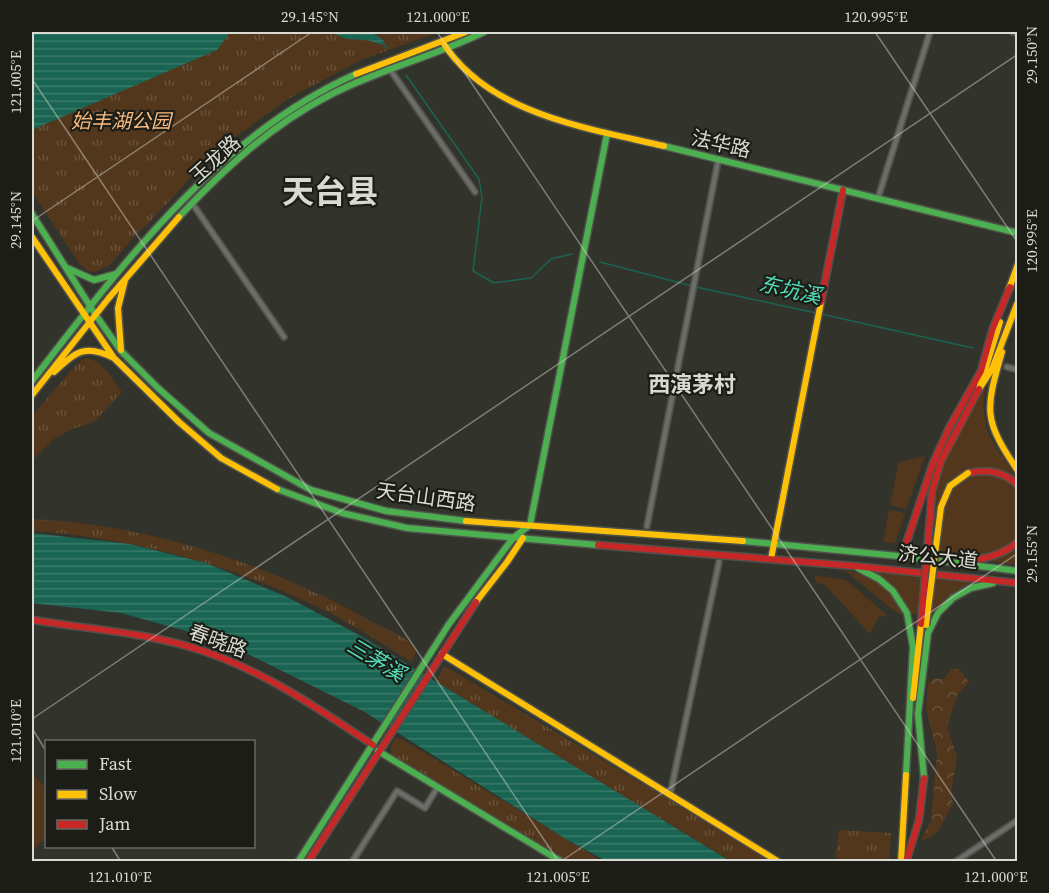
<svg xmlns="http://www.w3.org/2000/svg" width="1049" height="893" viewBox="0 0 1049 893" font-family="'Source Serif 4','Noto Sans SC',serif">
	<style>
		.grass { fill: #52371c }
		.forest { fill: url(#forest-crowns) }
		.park { fill: url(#park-tufts) }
		.water { fill: url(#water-rules) }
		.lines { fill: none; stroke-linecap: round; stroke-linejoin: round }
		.stream { stroke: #196452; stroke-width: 1.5 }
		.street-casing { stroke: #4f514a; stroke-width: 8 }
		.fast-casing { stroke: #4f514a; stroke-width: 9 }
		.slow-casing { stroke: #4f514a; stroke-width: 9 }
		.jam-casing { stroke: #4f514a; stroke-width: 9 }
		.street { stroke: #6c6d68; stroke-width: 4.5 }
		.fast { stroke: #4caf50; stroke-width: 6 }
		.slow { stroke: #ffc107; stroke-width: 6 }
		.jam { stroke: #c62828; stroke-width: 6 }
		.slow-bridge-casing { stroke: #4f514a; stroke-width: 9; stroke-linecap: butt }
		.jam-bridge-casing { stroke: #4f514a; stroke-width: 9; stroke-linecap: butt }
		.slow-bridge { stroke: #ffc107; stroke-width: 6 }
		.jam-bridge { stroke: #c62828; stroke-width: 6 }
		.ticks { fill: none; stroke: #d9dbd2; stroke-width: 1.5; stroke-opacity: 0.45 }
		.labels { text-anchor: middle; stroke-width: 4.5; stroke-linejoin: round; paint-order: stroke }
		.park-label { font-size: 20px; font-style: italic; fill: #faba7f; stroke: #1b1d16 }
		.street-label { font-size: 20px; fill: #d9dbd2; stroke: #1b1d16 }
		.water-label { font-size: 21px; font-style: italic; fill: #51e0bc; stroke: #1b1d16 }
		.quarter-label { font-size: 22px; font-weight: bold; fill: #d9dbd2; stroke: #1b1d16 }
		.town-label { font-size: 32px; font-weight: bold; fill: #d9dbd2; stroke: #1b1d16 }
		.neatline { fill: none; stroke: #d9dbd2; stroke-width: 2 }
		.ticks-label { font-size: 15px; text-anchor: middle; fill: #d9dbd2 }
	</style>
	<defs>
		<pattern id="forest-crowns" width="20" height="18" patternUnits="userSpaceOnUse" patternTransform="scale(1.5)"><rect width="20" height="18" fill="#52371c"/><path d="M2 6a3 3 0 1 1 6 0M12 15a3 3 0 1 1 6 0" fill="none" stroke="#6a533c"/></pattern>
		<pattern id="park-tufts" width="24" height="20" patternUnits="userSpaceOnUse" patternTransform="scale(1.5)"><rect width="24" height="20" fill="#52371c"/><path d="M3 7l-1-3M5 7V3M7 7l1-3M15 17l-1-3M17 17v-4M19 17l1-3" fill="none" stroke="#6a533c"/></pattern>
		<pattern id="water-rules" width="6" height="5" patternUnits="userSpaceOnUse" patternTransform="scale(1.5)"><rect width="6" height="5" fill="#196452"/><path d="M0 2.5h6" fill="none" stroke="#3a7a6a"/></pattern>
	</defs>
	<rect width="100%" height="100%" fill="#32342c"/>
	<path class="grass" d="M983,389h2l-2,18 4,24 7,13 23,34v87l-85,-12 2,-47 8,-39z
		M925,456l-19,53 -16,-4 9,-43z
		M889,510l16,3 -10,30 -12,-1z
		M838,569c16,2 36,8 48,19 7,6 12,16 17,23l-1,4 -9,-5 -46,-38z
		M872,572l104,10c-18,8 -31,16 -43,32h-21c-11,-18 -22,-30 -40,-42z
		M814,575l32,5 41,35 -2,2 -6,-1 -9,18 -45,-49 -8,-2z
		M32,774l14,14v49l-11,11 -3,-4z"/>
	<path class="forest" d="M952,668l8,2 9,12 -12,13 -10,32 10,30 -6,35 2,12 -15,27 -8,7 -9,2 10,-19 6,-69 -11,-43 2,-26 6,-5 10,1z"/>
	<path class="park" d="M32,32h407l-78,28 -73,39 -61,44 -33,31 -46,50 -10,8 -28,33 -15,7 -8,-1 -8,-8 -47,-71z
		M85,358c17,1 27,21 37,34l-25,27 -6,4 -22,7 -15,9 -22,22v-45l44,-51z
		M32,519c120,6 236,45 341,103 13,7 40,16 43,31l-4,9c-26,-16 -52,-33 -78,-47 -74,-38 -157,-65 -239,-77 -21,-3 -42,-7 -63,-7z
		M445,666l225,134 98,61h-37l-189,-113 -105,-66v-3z
		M395,739h7l200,122h-41l-170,-105v-10z
		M839,830l52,3 -2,28h-54z"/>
	<path class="water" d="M32,32h198l-13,18 -185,80z
		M329,32c19,-1 42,-5 55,9l-2,4 -15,-5 -20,-1z
		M32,533l98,11 76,19 81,34 74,39 369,225h-124l-40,-22 -203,-128 -113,-56 -64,-24 -65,-18 -89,-10z"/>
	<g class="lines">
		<path class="stream" d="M382,42l5,6
			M406,75l73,104 3,18 -9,74 21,12 37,-5 20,-19 21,-5
			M600,262l96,25 120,26
			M821,314l152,34"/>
		<defs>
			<path id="street" d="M1013,32l5,1
				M389,68l86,124
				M878,198l52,-166
				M192,203l92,134
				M1007,367l11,3
				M647,526l71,-365
				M670,795l49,-233
				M352,862l45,-71 28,17 12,-20
				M955,862l63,-42"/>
			<path id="fast" d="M664,146l354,87
				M32,214l63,100 26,37 37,37 51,45 102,57 75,21 80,10
				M179,217c44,-47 91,-91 149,-121 49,-26 105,-39 156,-64
				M67,268l27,12 22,-6
				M32,381c90,-116 186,-246 324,-307
				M277,489l65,24 65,15 191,17
				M530,525l77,-391
				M743,541l176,17 99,13
				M858,568l21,11 14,12 14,22 6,34 -7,128
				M378,751l184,111
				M924,778l-6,-64 10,-81 10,-20 15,-15 18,-10 22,-5
				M298,862l151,-238 64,-86 17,-13"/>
			<path id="slow" d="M442,41c45,73 145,87 222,105
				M356,74l110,-42
				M32,237l82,121 65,64 42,36 56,31
				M1009,289l9,-25
				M1000,322l-21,67 13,-20 25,-65
				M121,350l-3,-42 7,-28
				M1002,352c-17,59 -19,67 16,119
				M54,372c22,-20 31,-29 60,-14
				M32,395l76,-96 71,-82
				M466,521l277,20
				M771,559l50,-257
				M476,602l31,-40 16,-24
				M442,654l337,208
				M913,698l8,-74
				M901,862l5,-87"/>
			<path id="jam" d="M821,302l22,-112
				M968,473c19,-4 35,-2 50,12
				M930,517l2,-26 9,-30 38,-72
				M598,545l256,21 164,17
				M902,556l31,-93 16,-35 32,-57 12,-43 17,-41
				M965,561c21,-2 37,-6 53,-19
				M32,620c51,8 105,12 155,26 68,19 128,60 186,99
				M308,862l168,-260
				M906,862l13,-42 5,-42"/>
		</defs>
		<use href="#street" class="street-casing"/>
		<use href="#fast" class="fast-casing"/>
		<use href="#slow" class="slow-casing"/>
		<use href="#jam" class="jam-casing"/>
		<use href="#street" class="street"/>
		<use href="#fast" class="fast"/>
		<use href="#slow" class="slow"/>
		<use href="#jam" class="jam"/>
		<defs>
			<path id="slow-bridge" d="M926,625l15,-118 9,-21 18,-13"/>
			<path id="jam-bridge" d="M921,624l9,-107"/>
		</defs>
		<use href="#slow-bridge" class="slow-bridge-casing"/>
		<use href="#jam-bridge" class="jam-bridge-casing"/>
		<use href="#slow-bridge" class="slow-bridge"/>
		<use href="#jam-bridge" class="jam-bridge"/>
	</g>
	<path class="ticks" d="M437,32l560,830M875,32l143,211M32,79l527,783M32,221l280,-189M32,719l986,-665M32,728l14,23M111,846l10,16M560,862l458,-309"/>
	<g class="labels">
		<g class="park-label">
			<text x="121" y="128">始丰湖公园</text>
		</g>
		<g class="street-label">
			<text transform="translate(721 144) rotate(13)" y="7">法华路</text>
			<text transform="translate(215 159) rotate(-42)" y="7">玉龙路</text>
			<text transform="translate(426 497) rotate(8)" y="7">天台山西路</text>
			<text transform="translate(938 557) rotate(6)" y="7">济公大道</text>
			<text transform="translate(218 641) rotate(20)" y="7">春晓路</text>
		</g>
		<g class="water-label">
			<text transform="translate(790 290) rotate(13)" y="7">东坑溪</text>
			<text transform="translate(376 660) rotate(31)" y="7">三茅溪</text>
		</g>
		<g class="quarter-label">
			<text x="692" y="392">西演茅村</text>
		</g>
		<g class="town-label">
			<text x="330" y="203">天台县</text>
		</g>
	</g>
	<rect width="1049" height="893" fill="none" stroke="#1b1d16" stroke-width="66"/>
	<rect x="45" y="740" width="210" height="108" fill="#1b1d16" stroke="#676961" stroke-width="1.5"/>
	<rect x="57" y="760" width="30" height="9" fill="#4caf50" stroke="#676961" stroke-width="1.5"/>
	<text x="99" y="770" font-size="18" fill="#d9dbd2">Fast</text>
	<rect x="57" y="790" width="30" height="9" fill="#ffc107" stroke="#676961" stroke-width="1.5"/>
	<text x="99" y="800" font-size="18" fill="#d9dbd2">Slow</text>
	<rect x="57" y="820" width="30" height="9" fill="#c62828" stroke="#676961" stroke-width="1.5"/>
	<text x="99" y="830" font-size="18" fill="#d9dbd2">Jam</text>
	<rect x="33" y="33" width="983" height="827" class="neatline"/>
	<g class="ticks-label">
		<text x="310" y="22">29.145°N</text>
		<text x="438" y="22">121.000°E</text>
		<text x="876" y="22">120.995°E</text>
		<text transform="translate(1032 55) rotate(-90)" y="5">29.150°N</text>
		<text transform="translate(16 82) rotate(-90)" y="5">121.005°E</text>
		<text transform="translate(16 220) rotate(-90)" y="5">29.145°N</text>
		<text transform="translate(1032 241) rotate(-90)" y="5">120.995°E</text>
		<text transform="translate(1032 554) rotate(-90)" y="5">29.155°N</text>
		<text transform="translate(16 731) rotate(-90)" y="5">121.010°E</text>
		<text x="120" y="882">121.010°E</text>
		<text x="558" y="882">121.005°E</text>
		<text x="996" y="882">121.000°E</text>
	</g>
</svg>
